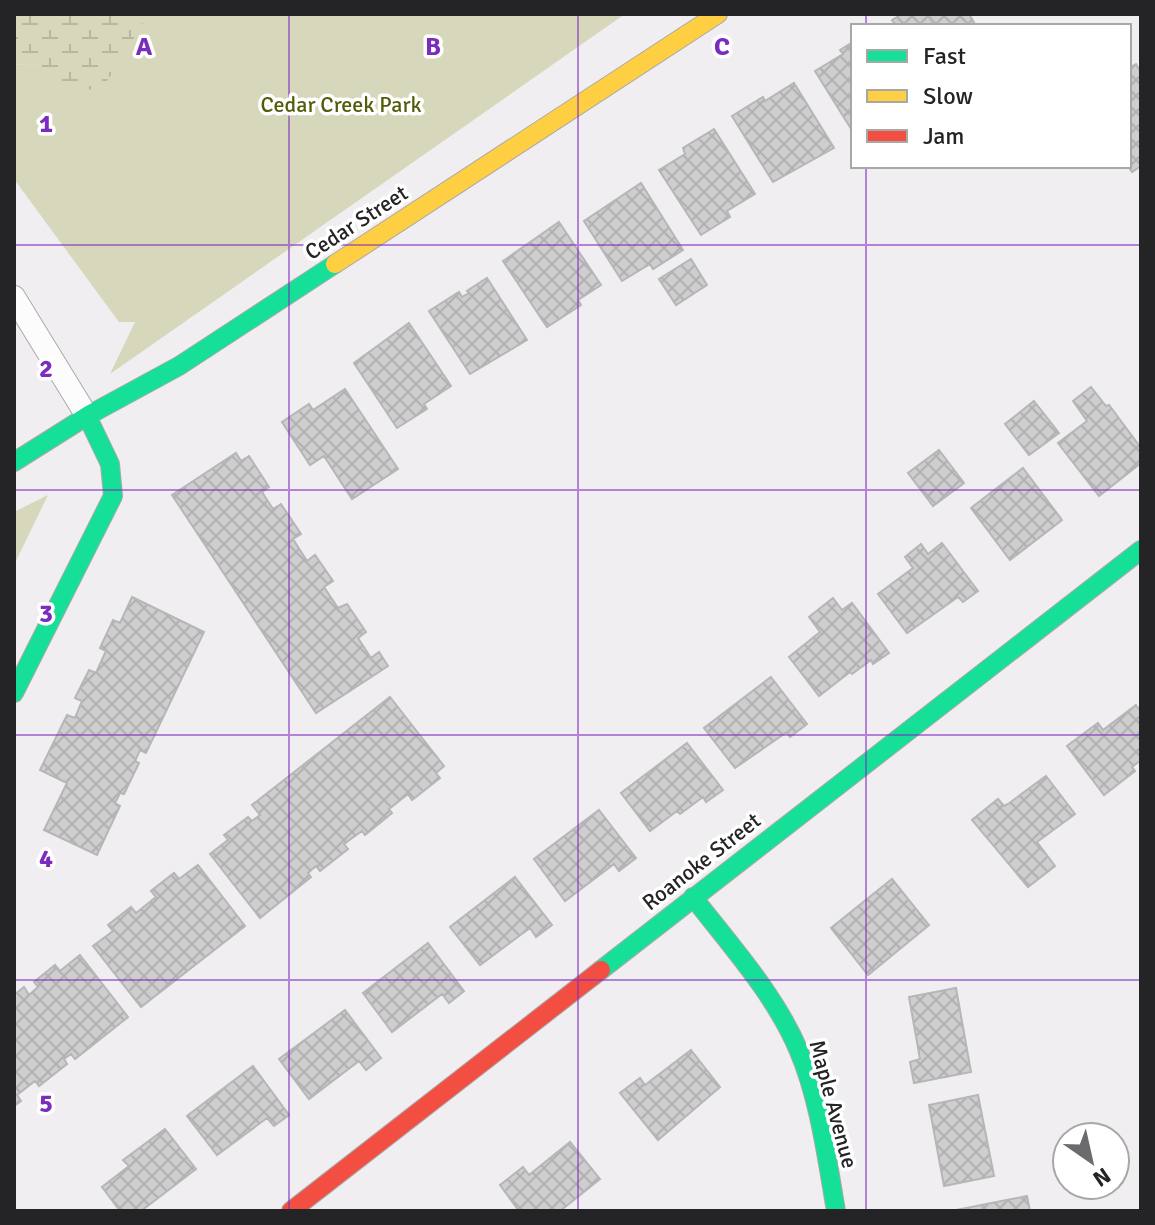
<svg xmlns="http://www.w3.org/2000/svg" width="1155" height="1225" viewBox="0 0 1155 1225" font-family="Signika,sans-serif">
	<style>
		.green { fill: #d6d7bb }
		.wetland { fill: url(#wetland-marsh) }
		.building { fill: url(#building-cross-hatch); stroke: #b6b5b7; stroke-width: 2 }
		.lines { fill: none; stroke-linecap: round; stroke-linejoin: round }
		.lane-casing { stroke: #a9a8aa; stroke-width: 24 }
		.fast-casing { stroke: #a9a8aa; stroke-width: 20 }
		.slow-casing { stroke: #a9a8aa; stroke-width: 20 }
		.jam-casing { stroke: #a9a8aa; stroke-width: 20 }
		.lane { stroke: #fdfcfd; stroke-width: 22 }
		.fast { stroke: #16e098; stroke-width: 18 }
		.slow { stroke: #ffcf43; stroke-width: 18 }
		.jam { stroke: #f24e42; stroke-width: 18 }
		.grid { fill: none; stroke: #7b2cbf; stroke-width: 2; stroke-opacity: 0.55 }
		.labels { text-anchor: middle; stroke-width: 7; stroke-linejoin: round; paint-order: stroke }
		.park-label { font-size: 22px; fill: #575b09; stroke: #fff }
		.street-label { font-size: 22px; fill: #242325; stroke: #fff }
		.grid-label { font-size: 26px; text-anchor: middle; font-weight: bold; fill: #7b2cbf; stroke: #fff; stroke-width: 7; stroke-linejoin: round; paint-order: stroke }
	</style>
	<defs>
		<pattern id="wetland-marsh" width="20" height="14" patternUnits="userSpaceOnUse" patternTransform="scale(2)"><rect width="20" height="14" fill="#d6d7bb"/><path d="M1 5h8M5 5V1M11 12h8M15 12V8" fill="none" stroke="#b8b8a1"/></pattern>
		<pattern id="building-cross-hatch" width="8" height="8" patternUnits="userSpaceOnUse" patternTransform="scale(2)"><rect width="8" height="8" fill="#cfcecf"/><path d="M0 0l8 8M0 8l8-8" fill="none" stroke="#b2b1b2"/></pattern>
	</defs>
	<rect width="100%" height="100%" fill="#f0eef1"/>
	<path class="green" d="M149,14h476l-515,360 25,-52h-16l-105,-143v-115l25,2 100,-37z
		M48,495l-34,70v-53z"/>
	<path class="wetland" d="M14,14h135l-42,67 -36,18 -32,-33 -25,-2z"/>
	<path class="building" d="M902,14h25l8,12h-39l-4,-6z
		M928,14h41l7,12h-40z
		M853,42v90l-38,-61 28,-17 -3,-4z
		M1136,64l5,9v93l-9,6 -4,-6 1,-98z
		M794,83l40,65 -61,34 -41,-66 31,-19 2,4z
		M714,129l41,65 -28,17 3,6 -29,18 -42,-65 26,-16 -2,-6z
		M641,183l42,67 -30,19 -3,-5 -28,17 -38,-60z
		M559,222l42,63 -23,15 3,5 -34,22 -44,-66z
		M691,259l16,26 -31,20 -17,-26z
		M487,278l40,62 -57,34 -41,-63 30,-19 3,5 7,-4 -2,-2z
		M409,323l42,63 -27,18 3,5 -30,19 -43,-65z
		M1091,387l15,19 3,-1 32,43v15l-42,33 -41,-53 29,-22 -14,-20z
		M345,389l53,80 -46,30 -28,-43 -14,9 -28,-43 27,-18 4,6z
		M1034,401l25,32 -30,22 -24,-31z
		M939,450l25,33 -31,23 -25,-33z
		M236,453l5,8 8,-5 20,31 -7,5 11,17 8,-5 20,30 -8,5 14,22 8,-6 18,26 -9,6 14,21 9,-4 19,28 -8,6 13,20 8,-6 9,14 -72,47 -144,-218z
		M1023,468l39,52 -52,40 -39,-52z
		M942,543l36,48 -15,11 -5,-5 -51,36 -29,-39 35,-26 -8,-11 16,-13 7,10z
		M132,597l72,35 -58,121 -6,-3 -5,11 4,2 -15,31 -4,-1 -5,10 5,3 -23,49 -53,-25 23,-47 -27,-13 27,-55 8,3 7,-17 -7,-3 14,-28 7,3 10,-22 -6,-3 13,-28 7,3z
		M833,598l9,12 10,-7 37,50 -16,11 -2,-4 -19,14 -2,-2 -31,24 -30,-39 31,-25 -11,-15z
		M771,677l36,47 -17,13 -3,-5 -52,36 -31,-40z
		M390,697l54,69 -8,7 4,5 -28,22 -4,-6 -19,15 3,4 -27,22 -3,-4 -18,13 4,5 -28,22 -4,-5 -8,7 3,4 -51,41 -50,-64 18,-14 -4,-5 24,-18 4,4 8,-6 -8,-10z
		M1136,705l5,7v48l-9,7 3,4 -31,24 -37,-49 31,-23 5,7z
		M687,743l36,47 -17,12 -3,-5 -23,17 -3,-3 -27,20 -29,-38z
		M1046,776l29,38 -38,28 18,24 -27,21 -56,-67 26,-21 6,7 4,-2z
		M599,810l37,48 -17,13 -5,-7 -49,37 -31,-42z
		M198,865l47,61 -104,81 -48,-61 20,-15 -5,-6 23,-18 5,6 20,-16 -5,-6 23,-18 5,6z
		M515,877l37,48 -16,12 -6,-9 -50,37 -30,-38z
		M892,879l37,46 -61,50 -37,-47z
		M428,943l36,48 -15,12 -7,-9 -50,38 -29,-39z
		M80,955l48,62 -53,42 -4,-5 -7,5 3,5 -28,22 -4,-5 -18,14 4,6 -7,5v-111l10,-8 5,8 9,-8 -4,-5 21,-17 5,6z
		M956,988l15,84 -57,11 -4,-21 10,-3 -11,-62z
		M345,1010l36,48 -15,12 -7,-9 -50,38 -30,-40z
		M691,1050l29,37 -62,53 -38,-47 20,-15 5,7z
		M253,1066l36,49 -15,11 -7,-8 -50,37 -30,-39z
		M978,1095l16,81 -50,10 -15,-81z
		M165,1129l31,40 -55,42h-21l-18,-24 27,-21 -6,-6z
		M570,1142l30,37 -40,32h-41l-19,-26 23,-18 6,8z
		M1027,1196l3,15h-79z"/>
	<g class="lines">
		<defs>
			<path id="lane" d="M14,297l73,119"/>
			<path id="fast" d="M14,462l73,-46 92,-50 156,-102
				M14,693l99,-197 -3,-32 -23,-48
				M693,897c37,48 81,96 105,152 21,48 29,110 38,162
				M601,970l540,-420"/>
			<path id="slow" d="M335,264l383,-250"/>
			<path id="jam" d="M291,1211l310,-241"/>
		</defs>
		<use href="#lane" class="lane-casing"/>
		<use href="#fast" class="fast-casing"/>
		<use href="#slow" class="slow-casing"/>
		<use href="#jam" class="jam-casing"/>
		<use href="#lane" class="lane"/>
		<use href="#fast" class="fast"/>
		<use href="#slow" class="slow"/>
		<use href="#jam" class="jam"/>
	</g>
	<path class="grid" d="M289,14v1197M578,14v1197M866,14v12M866,166v1045M14,245h1127M14,490h1127M14,735h1127M14,980h1127"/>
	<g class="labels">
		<g class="park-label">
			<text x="341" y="112">Cedar Creek Park</text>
		</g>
		<g class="street-label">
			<text transform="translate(356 222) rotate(-33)" y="8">Cedar Street</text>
			<text transform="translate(701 861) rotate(-38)" y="8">Roanoke Street</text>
			<text transform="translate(834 1104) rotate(75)" y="8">Maple Avenue</text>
		</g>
	</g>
	<g class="grid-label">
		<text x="144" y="55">A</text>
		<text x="433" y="55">B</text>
		<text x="722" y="55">C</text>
		<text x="46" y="132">1</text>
		<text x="46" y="377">2</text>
		<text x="46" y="622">3</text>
		<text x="46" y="867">4</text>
		<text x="46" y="1112">5</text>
	</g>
	<rect width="1155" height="1225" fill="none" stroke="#242325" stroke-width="32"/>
	<rect x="851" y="24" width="280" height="144" fill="#ffffff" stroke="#a7a7a8" stroke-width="2"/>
	<rect x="867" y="50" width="40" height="12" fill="#16e098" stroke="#a7a7a8" stroke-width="2"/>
	<text x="923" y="64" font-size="24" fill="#242325">Fast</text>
	<rect x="867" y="90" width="40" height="12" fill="#ffcf43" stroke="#a7a7a8" stroke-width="2"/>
	<text x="923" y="104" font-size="24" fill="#242325">Slow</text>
	<rect x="867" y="130" width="40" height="12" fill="#f24e42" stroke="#a7a7a8" stroke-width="2"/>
	<text x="923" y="144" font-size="24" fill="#242325">Jam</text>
	<g transform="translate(1091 1161) rotate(146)"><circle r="38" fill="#ffffff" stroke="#a7a7a8" stroke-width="2"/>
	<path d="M0-6L14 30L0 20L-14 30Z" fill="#6b6a6c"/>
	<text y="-12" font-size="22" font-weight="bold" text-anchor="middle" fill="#242325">N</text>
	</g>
</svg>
